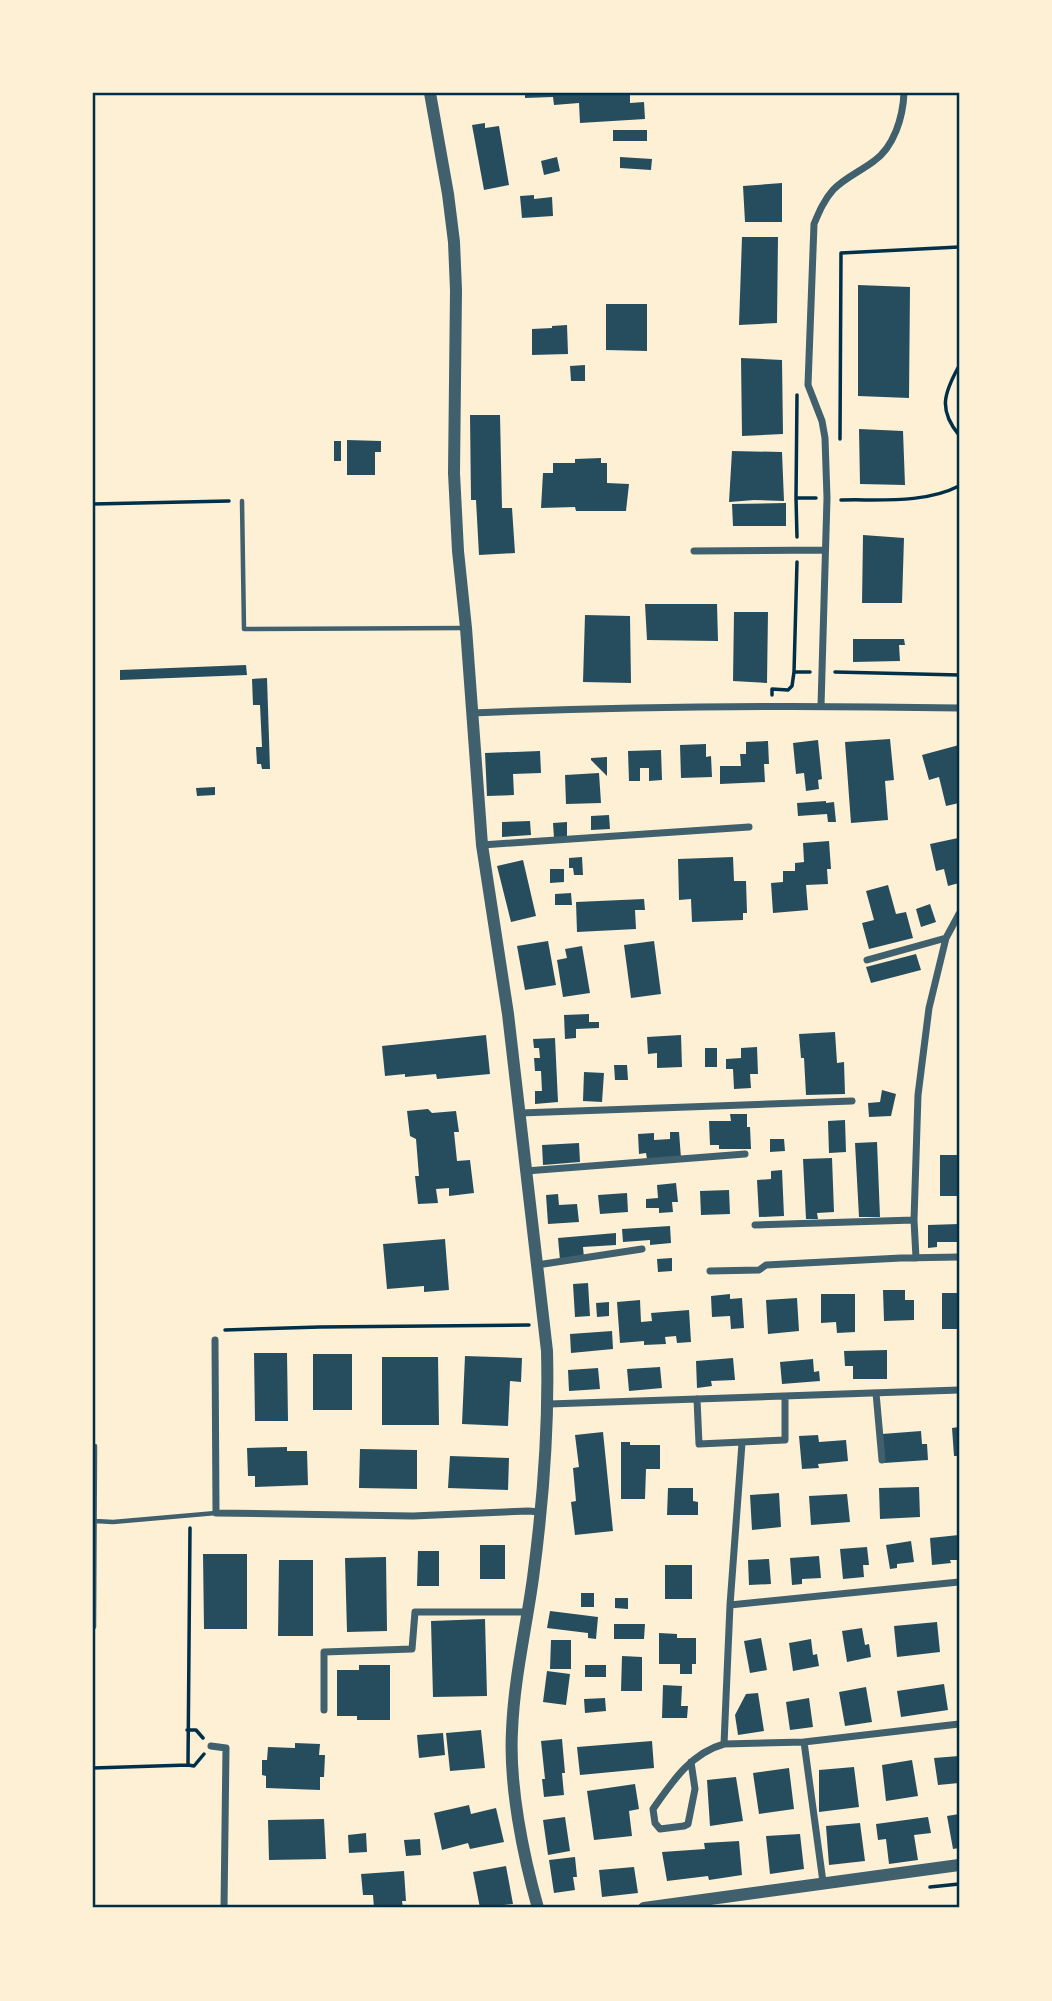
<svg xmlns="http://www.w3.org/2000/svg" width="1052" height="2001" viewBox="0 0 1052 2001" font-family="'PT Sans',sans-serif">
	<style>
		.building { fill: #264d5e }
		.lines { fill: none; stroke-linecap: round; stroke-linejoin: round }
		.path { stroke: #003049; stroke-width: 3.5 }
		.service { stroke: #3f606c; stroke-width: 4.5 }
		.minor { stroke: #3f606c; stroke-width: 7 }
		.tertiary { stroke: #3f606c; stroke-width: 12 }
		.neatline { fill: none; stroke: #003049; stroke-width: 2.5 }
	</style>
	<rect width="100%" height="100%" fill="#fdf0d5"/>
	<path class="building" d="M525,93h105v10l14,-1 1,17 -65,4 -1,-20 -25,2 -1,-8 -28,1z
		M485,123v5l14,-2 10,59 -25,5 -12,-65z
		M613,130h34v11h-34z
		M557,157l3,14 -16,4 -3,-14z
		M620,157l32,2 -1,11 -31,-2z
		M782,183v39h-37l-2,-36z
		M534,195v4l18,-2 1,19 -31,2 -2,-22z
		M742,237h36l-1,86 -38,2z
		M858,285l52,2 -1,111 -51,-2z
		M606,304h41v47l-41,-1z
		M567,325l1,29 -36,1v-26l20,-1v-2z
		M741,358l41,2 1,74 -41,2z
		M585,365v16h-14l-1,-15z
		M470,415h30l2,93h10l3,45 -36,2 -3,-55h-5z
		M859,429l44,2 2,54 -45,-1z
		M347,440l34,1v11h-6v23h-28z
		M334,441h7v20h-7z
		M732,451l50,1 2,49 -30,-1 -25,2z
		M601,458v5h6v20l22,1 -3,27h-50l-1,-4 -34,1 2,-35h10v-10h22v-4z
		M786,503v23h-53l-1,-22z
		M863,535l41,3 -2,65h-40z
		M645,604h72l1,37 -71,-1z
		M734,612h34l-1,71 -34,-2z
		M585,615l45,1 1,67 -48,-1z
		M853,639h51l1,6h-6l1,16 -47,1z
		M246,665l1,10 -127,5v-10z
		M267,678l3,91h-8l-1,-5h-4l-1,-17h6l-2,-42h-7l-1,-26z
		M890,739l4,41 -9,1 3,39 -37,3 -6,-81z
		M818,740l4,39 -4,1 1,9 -13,2 -2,-18 -8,1 -3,-31z
		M768,741l1,23h-5l1,18 -45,2v-18h21l-1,-12h6v-12z
		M706,744v13l5,-1 1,21 -31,1 -1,-33z
		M959,745v58l-13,3 -7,-29 -10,3 -7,-25z
		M661,750l1,30 -13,1v-13h-9v13h-11l-1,-30z
		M540,751l1,22 -28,1 1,21 -27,1 -2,-43z
		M607,757v19l-16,-16v-2z
		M599,773l2,30 -35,1 -1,-29z
		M215,787v8l-18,1 -1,-8z
		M826,801v2l8,-1 2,20h-8l-1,-8 -29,2 -1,-13z
		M609,815l1,14 -19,1v-14z
		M530,821l1,14 -29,2v-15z
		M567,822v15l-13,1 -1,-15z
		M958,838l1,45 -11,3 -4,-17 -8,2 -6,-27z
		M829,841l2,28h-4l1,15 -22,1 2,25 -35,3 -2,-30 12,-1v-11h12v-8l9,-1 -1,-19z
		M582,857l1,18h-9l-1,-7h-4v-10z
		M733,857l1,24h12l1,32h-4v7l-51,2 -1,-23 -12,1 -1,-41z
		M523,860l13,56 -25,6 -14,-56z
		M550,869h14v13l-14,1z
		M888,885l8,29 10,-2 7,26 -44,11 -7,-26 12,-3 -8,-29z
		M571,893l1,12h-17v-11z
		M644,899l1,11h-10l1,19 -59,3 -1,-30z
		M930,904l6,18 -15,5 -5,-18z
		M548,941l8,44 -31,5 -8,-44z
		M654,941l7,53 -30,4 -7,-53z
		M582,946l8,47 -27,4 -6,-37 10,-2 -2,-9z
		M916,954l5,16 -50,13 -5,-16z
		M589,1014v8h10v6l-23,1v9l-11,1 -1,-24z
		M835,1032l2,31 7,-1 1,32 -39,1 -2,-37h-3l-2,-24z
		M486,1035l4,39 -53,5 -1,-5 -31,3v-3l-20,2 -3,-30z
		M681,1035l1,32 -25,1v-15l-9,1 -1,-17z
		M555,1038l3,64 -23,2v-13h7l-1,-20h-6l-1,-13h6l-1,-10h-5l-1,-9z
		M757,1047l1,27h-8l1,14 -17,1 -1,-20h-7v-10l15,-1v-10z
		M705,1048h12v19h-12z
		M614,1065h13l1,15h-13z
		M584,1072l20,1 -2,29 -19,-1z
		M882,1090l14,4 -5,22 -22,1 -1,-14 12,-1z
		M428,1109l4,4 24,-2 3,21h-5l3,29 13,-1 4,33 -25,3v-8l-13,1 2,14 -20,1 -3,-28h4l-3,-37 -6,-3 -3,-25z
		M730,1114h17v13h3l1,22h-32v-4h-9l-1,-24h22z
		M845,1120l1,32 -17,1 -1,-32z
		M670,1132h9l2,26 -34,1 -1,-6 -7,1 -1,-20 16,-1v7l16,-1z
		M770,1139h14l1,12 -15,1z
		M877,1142l3,75h-21l-4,-74z
		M579,1143l1,19 -37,3 -1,-20z
		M940,1155h19v41h-19z
		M832,1158l2,54 -17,1 1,6h-12l-3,-60z
		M782,1170l2,46 -25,1 -2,-37 14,-1v-8z
		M676,1183l2,19h-6l1,10 -14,1v-5h-13v-9l12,-1 -1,-13z
		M729,1190l1,24 -29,1 -1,-24z
		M627,1193l1,19 -28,2 -2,-19z
		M558,1194l1,11 18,-1 2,18 -31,2 -2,-29z
		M959,1224v18h-22v5l-9,1v-23z
		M670,1226l1,17 -21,2v-5l-27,2 -1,-13z
		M616,1233v12l-33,2 1,11 -24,2 -2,-22z
		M445,1239l4,51 -25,2v-6l-37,3 -4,-45z
		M672,1258v13l-14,1 -1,-13z
		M588,1283l2,33 -15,1 -2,-33z
		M883,1290h22v10h9v20l-30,1z
		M942,1293h17v36h-17z
		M730,1294v5l12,-1 2,30 -13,1 -1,-13 -18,1 -1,-21z
		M821,1294h34v38l-18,1 -1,-11 -15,1z
		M797,1298l2,33 -31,3 -2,-34z
		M640,1300l1,22 11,-1 -1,-8 38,-3 2,32 -14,1 -1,-7 -11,1 1,7 -22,1v-4l-24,2 -3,-41z
		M609,1302v14l-12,1 -1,-14z
		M612,1331l1,18 -42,4 -1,-19z
		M887,1350v29h-34v-13h-8l-1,-15z
		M254,1353h33l1,68h-33z
		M313,1354h39v56h-39z
		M465,1356l57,2 -1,24 -11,-1 -2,45 -46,-2z
		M382,1357h56l1,68h-57z
		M733,1358l2,22 -24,1 1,5 -15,2 -1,-27z
		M813,1359l1,13 5,-1 1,10 -38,3 -2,-22z
		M660,1367l2,21 -33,3 -2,-22z
		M598,1368l2,21 -31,2 -1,-21z
		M959,1427v29h-5l-2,-28z
		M921,1431l1,13h5l1,16 -44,3 -2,-29z
		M603,1432l10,99 -38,4 -4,-33 5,-1 -3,-33 6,-1 -4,-32z
		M818,1435l1,7 27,-2 2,21 -30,3 1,4 -17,1 -3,-33z
		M621,1442h9v3h30v24h-14l-1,30h-24z
		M287,1447v4h20l1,34 -53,2v-11h-7l-1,-28z
		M360,1449l57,1v39l-58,-1z
		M450,1456l59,2 -1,32 -60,-2z
		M919,1487l1,30 -40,2 -1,-31z
		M668,1488h25v13l5,1v13h-31z
		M779,1493l2,34 -29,3 -2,-35z
		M847,1494l3,28 -39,3 -2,-29z
		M959,1535v25h-9l1,3 -19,2 -2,-27z
		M911,1541l3,21 -17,2v4l-7,1 -4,-24z
		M480,1545h25v34h-25z
		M867,1547l2,18h-6l1,12 -21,2 -3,-30z
		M418,1551h21v35h-22z
		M203,1554h44v75h-43z
		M819,1556l2,22 -19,1v5l-10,1 -2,-27z
		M386,1557l1,74 -40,1 -2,-74z
		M769,1559l2,25 -22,1 -1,-25z
		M279,1560h34v76h-35z
		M665,1565h27v34h-27z
		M581,1593h13v14h-13z
		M615,1598h13v11l-13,-1z
		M550,1611l48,6 -2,22 -8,-1v-5l-41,-5z
		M485,1619l2,77 -54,1 -2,-76z
		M937,1622l3,30 -43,5 -3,-31z
		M614,1624h31l-1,15h-30z
		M862,1628l3,17 4,-1 2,13 -24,5 -5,-31z
		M659,1633l18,1v4h19v26h-4v10h-12v-10h-21z
		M761,1638l6,32 -17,3 -6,-32z
		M811,1639l2,16 4,-1 2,12 -26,5 -4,-28z
		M551,1640h20v29h-21z
		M622,1656l20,1v34h-21z
		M359,1665h31v55h-33v-4h-20v-46h22z
		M585,1665h21v12h-21z
		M547,1671l23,3 -4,31 -23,-3z
		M944,1684l4,26 -47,7 -4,-26z
		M663,1685l19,1 -1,20h7l-1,12h-25z
		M866,1687l6,35 -27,4 -6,-34z
		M758,1693l6,38 -26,4 -3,-20 11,-21z
		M605,1698l1,13 -21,2 -1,-14z
		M809,1698l4,29 -23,3 -4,-28z
		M481,1730l4,38 -35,3 -4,-38z
		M443,1733l2,22 -26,3 -2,-23z
		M562,1739l3,34h-3l2,22 -20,2 -2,-18h3l-4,-38z
		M652,1741l2,27 -74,7 -3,-28z
		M295,1743l25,1 -1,11h6l-1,22h-4v13l-54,-2v-12l-4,-1v-15h5l1,-13 27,1z
		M959,1756v27l-21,2 -4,-27z
		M912,1760l6,36 -32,5 -4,-36z
		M854,1767l5,40 -40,5v-42z
		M789,1768l5,41 -35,5 -6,-41z
		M736,1777l7,44 -33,5 -3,-46z
		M635,1784l4,25 -10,2 3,25 -38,4 -7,-49z
		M469,1805l2,9 25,-6 8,34 -34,7 -2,-6 -26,7 -8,-37z
		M959,1814v34l-6,1 -6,-33z
		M565,1817l5,34 -22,4 -5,-35z
		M928,1817l3,16 -17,2 4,25 -29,4 -3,-25 -8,1 -2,-16z
		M324,1819l2,40 -57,1 -1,-40z
		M860,1823l5,38 -36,4 -3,-39z
		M366,1833l1,19 -18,1 -1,-18z
		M800,1834l4,35 -34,5 -4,-38z
		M420,1839l1,16 -15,1 -2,-16z
		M739,1841l3,34 -33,5 -1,-4 -41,5 -5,-29 43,-3 -1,-6z
		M575,1857l2,20h-4l2,13 -21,3 -5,-33z
		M506,1866l7,38 -33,4 -7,-36z
		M634,1867l4,26 -36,4 -3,-27z
		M404,1871l2,30h-4l1,7h-29l-1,-13h-10l-2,-21z"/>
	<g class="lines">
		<path class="path" d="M959,366c-15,27 -21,44 0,69
			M840,439l1,-186 118,-6
			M796,498l1,-103
			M841,500c38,-1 83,4 118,-14
			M93,504l136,-3
			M797,537l-1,-39h20
			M794,672l3,-110
			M835,672l124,3
			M772,695v-6l16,1 4,-4 2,-14h16
			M225,1330l95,-3 209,-2
			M187,1730h9l7,8
			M188,1765l6,1 10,-12
			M93,1768l95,-3 2,-237
			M930,1887l29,-3"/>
		<path class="service" d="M242,501l2,128 221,-1
			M93,1446h2l-1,181
			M95,1521l18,1 103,-9"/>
		<path class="minor" d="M694,551l131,-1
			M821,706l6,-208 -2,-60 -3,-17 -14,-36 6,-161c5,-12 10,-24 19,-34 11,-12 28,-19 41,-29 20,-14 29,-44 30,-68
			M472,713c162,-7 325,-8 487,-5
			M482,845l267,-18
			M867,960l79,-22
			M520,1113l332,-12
			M526,1171l219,-17
			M755,1225l159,-5
			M916,1258l-2,-38 4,-125 11,-87 17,-70 13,-24
			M537,1265l105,-16
			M710,1271l49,-1 7,-5 135,-7 58,-1
			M215,1340l1,173 197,3 115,-5 12,1
			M876,1393l6,67
			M697,1399l2,45 86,-4v-43
			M549,1404l410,-14
			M742,1443l-12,162 -6,139 80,-2 155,-18
			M730,1605l229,-23
			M324,1710v-58l88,-3 3,-37h113
			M804,1742l19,140
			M211,1746l15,2 -2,160
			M691,1762l4,27 -7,35 -4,2 -24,3 -5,-6 -2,-14c19,-27 38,-56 71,-65"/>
		<path class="tertiary" d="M430,93l18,101 6,48 2,48 -2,183 4,78 8,77 16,217 26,169 39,337c2,76 -4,152 -14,227 -7,51 -19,101 -21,153 -3,55 11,124 26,177
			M644,1908l315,-43"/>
	</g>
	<rect width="1052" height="2001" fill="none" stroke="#fdf0d5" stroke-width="189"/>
	<rect x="94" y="94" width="864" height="1812" class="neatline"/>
</svg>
